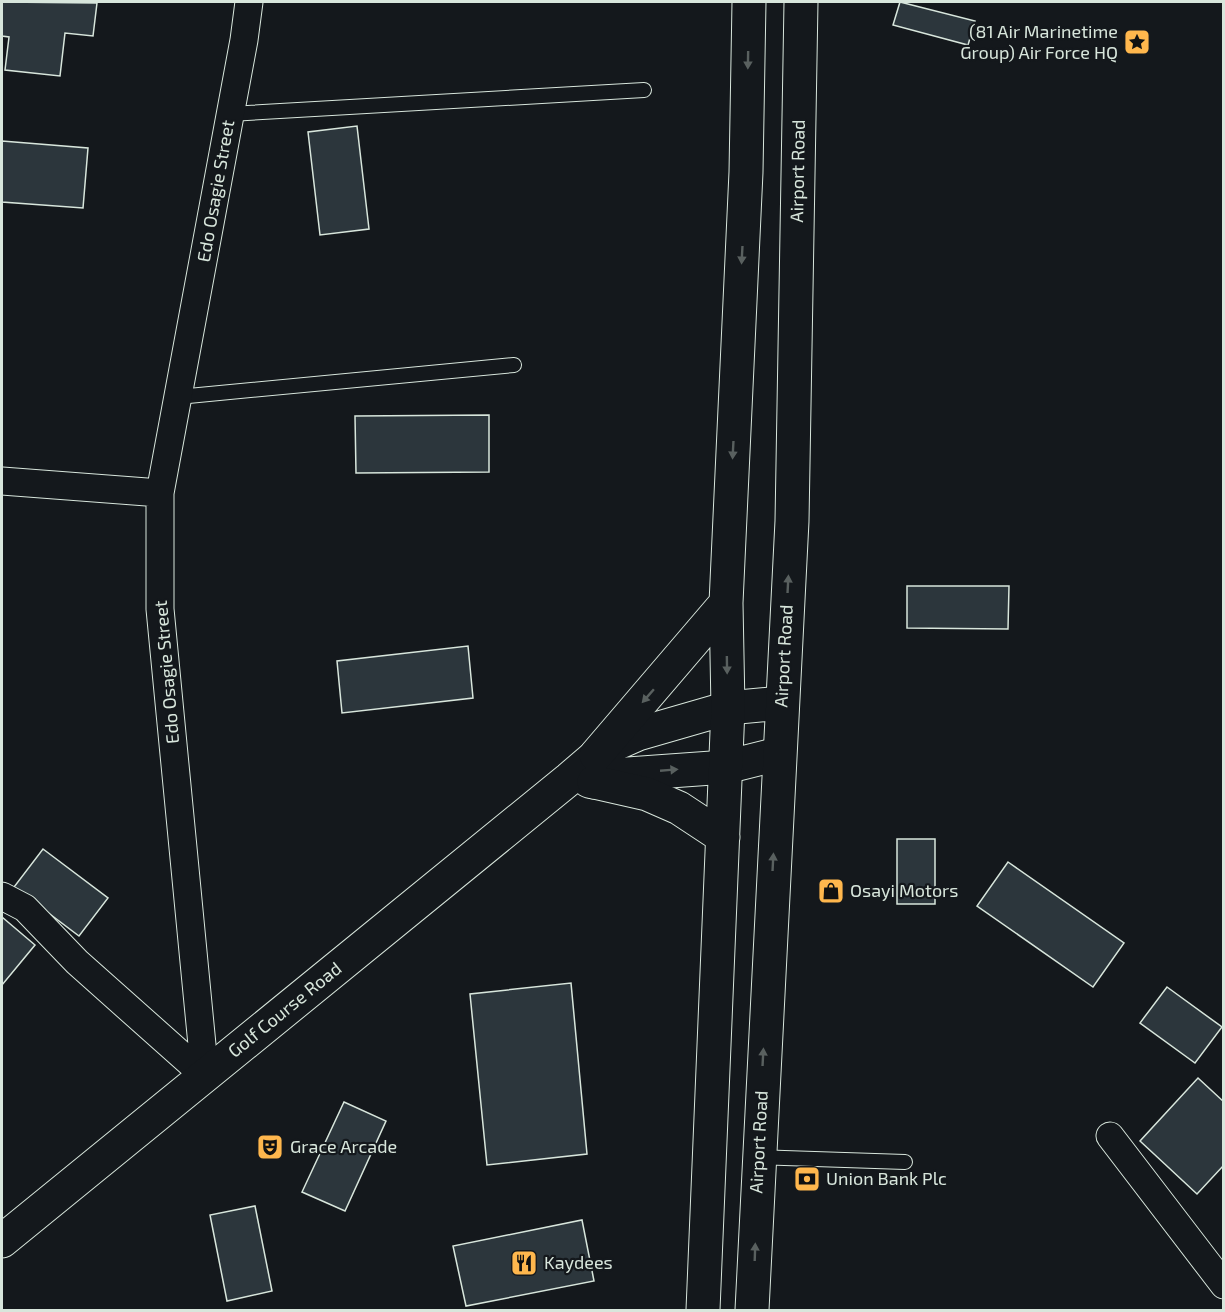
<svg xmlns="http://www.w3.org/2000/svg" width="1225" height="1312" viewBox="0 0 1225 1312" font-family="'Exo 2',sans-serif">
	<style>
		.building { fill: #2c363c; stroke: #d8e6dc; stroke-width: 1.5 }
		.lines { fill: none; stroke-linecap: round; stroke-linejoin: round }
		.service-casing { stroke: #d8e6dc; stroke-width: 16 }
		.minor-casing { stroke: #d8e6dc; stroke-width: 29 }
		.tertiary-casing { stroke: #d8e6dc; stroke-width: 35 }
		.secondary-casing { stroke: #d8e6dc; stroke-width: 35 }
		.service { stroke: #14181c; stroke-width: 14 }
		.minor { stroke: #14181c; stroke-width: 27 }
		.tertiary { stroke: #14181c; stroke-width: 33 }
		.secondary { stroke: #14181c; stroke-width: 33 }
		.oneway { fill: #59605f }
		.labels { text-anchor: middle; stroke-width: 4.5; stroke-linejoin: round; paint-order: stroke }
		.poi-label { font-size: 18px; fill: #d8e6dc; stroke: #14181c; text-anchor: start }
		.street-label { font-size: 18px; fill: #d8e6dc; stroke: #14181c }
	</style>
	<rect width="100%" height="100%" fill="#14181c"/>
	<path class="building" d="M2,2l95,1 -4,33 -28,-3 -5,43 -55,-6 4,-33 -7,-1z
		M900,2l75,19 -7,24 -75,-20z
		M357,126l12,103 -49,6 -12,-103z
		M2,141l86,7 -5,60 -81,-6z
		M489,415v57l-133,1 -1,-57z
		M907,586h102l-1,43 -101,-1z
		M468,646l5,52 -131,15 -5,-52z
		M897,839h38v65h-38z
		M43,849l65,49 -29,38 -65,-49z
		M1008,862l116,81 -31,44 -116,-81z
		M2,917l33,28 -33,40z
		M571,983l16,171 -100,11 -17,-171z
		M1167,987l55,40 -27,36 -55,-40z
		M1198,1078l26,24v63l-27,29 -57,-53z
		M344,1102l42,19 -41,90 -43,-19z
		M255,1206l17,85 -45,10 -17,-86z
		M582,1220l12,61 -128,25 -13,-60z"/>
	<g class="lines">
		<defs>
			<path id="service" d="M230,114l414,-24
				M178,397l336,-32
				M758,1157l147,5"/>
			<path id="minor" d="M2,481l158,12
				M2,896l23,12 52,54 128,114 -45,-467v-116l84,-453 5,-38
				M1110,1136l114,149"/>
			<path id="tertiary" d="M589,781l5,1 34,-8 98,-7 52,-13
				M2,1241l567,-462 35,-30 34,-15 90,-26 54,-5"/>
			<path id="secondary" d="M596,755l130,-152
				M594,782l53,12 32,14 44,29
				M703,1310l25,-602 -2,-105 20,-431 3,-170
				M752,1310l40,-789 9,-519"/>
		</defs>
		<use href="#service" class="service-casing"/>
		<use href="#minor" class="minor-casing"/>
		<use href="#tertiary" class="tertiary-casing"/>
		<use href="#secondary" class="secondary-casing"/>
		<use href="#service" class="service"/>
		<use href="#minor" class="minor"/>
		<use href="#tertiary" class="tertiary"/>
		<use href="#secondary" class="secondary"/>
	</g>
	<defs><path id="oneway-solid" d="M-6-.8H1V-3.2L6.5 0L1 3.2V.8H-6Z" transform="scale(1.5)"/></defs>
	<g class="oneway">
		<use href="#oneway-solid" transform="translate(748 60) rotate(91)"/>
		<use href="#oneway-solid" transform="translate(742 255) rotate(93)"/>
		<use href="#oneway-solid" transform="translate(733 450) rotate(93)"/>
		<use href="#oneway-solid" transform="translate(788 584) rotate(-87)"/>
		<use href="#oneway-solid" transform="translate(727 665) rotate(89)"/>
		<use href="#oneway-solid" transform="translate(648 696) rotate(131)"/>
		<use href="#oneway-solid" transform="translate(669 770) rotate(-5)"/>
		<use href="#oneway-solid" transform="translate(773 862) rotate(-87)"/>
		<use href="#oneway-solid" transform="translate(763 1057) rotate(-87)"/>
		<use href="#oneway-solid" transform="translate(755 1252) rotate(-88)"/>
	</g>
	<defs>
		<symbol id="sight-square" viewBox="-11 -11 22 22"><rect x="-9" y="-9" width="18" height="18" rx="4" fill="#ffb74d" stroke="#14181c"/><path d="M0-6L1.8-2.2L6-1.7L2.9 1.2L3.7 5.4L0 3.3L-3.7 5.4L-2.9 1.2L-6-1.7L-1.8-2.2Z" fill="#111"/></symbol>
		<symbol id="shop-square" viewBox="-11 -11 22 22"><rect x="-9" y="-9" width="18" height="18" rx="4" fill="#ffb74d" stroke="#14181c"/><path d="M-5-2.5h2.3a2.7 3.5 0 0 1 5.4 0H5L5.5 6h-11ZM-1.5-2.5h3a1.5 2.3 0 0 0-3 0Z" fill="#111"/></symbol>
		<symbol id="theatre-square" viewBox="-11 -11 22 22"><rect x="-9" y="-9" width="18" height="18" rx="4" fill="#ffb74d" stroke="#14181c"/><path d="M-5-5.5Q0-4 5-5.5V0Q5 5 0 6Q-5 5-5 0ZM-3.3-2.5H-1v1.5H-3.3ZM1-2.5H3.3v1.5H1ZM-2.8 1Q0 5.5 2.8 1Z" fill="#111"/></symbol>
		<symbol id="bank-square" viewBox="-11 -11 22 22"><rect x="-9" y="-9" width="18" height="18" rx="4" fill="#ffb74d" stroke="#14181c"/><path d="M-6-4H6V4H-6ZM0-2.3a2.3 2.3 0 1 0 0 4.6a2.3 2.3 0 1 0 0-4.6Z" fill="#111"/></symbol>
		<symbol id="restaurant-square" viewBox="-11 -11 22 22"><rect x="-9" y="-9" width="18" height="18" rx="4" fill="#ffb74d" stroke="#14181c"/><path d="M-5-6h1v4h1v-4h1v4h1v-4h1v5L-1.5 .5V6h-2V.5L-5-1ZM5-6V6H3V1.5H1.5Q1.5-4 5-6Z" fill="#111"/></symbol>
	</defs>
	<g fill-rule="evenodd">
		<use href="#sight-square" x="1122" y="27" width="30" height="30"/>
		<use href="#shop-square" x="816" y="876" width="30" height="30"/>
		<use href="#theatre-square" x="255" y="1132" width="30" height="30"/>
		<use href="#bank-square" x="792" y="1164" width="30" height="30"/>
		<use href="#restaurant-square" x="509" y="1248" width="30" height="30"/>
	</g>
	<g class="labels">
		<g class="poi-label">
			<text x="1118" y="38" text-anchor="end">(81 Air Marinetime<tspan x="1118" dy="21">Group) Air Force HQ</tspan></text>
			<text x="850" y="897">Osayi Motors</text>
			<text x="290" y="1153">Grace Arcade</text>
			<text x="826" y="1185">Union Bank Plc</text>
			<text x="544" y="1269">Kaydees</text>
		</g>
		<g class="street-label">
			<text transform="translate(798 171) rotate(-89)" y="6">Airport Road</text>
			<text transform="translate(216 191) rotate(-80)" y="6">Edo Osagie Street</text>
			<text transform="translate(784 656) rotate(-87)" y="6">Airport Road</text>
			<text transform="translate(167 672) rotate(-95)" y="6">Edo Osagie Street</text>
			<text transform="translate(285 1010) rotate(-39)" y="6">Golf Course Road</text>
			<text transform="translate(759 1142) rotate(-87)" y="6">Airport Road</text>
		</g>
	</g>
	<rect width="1225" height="1312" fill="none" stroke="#d8e6dc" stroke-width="6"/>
</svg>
